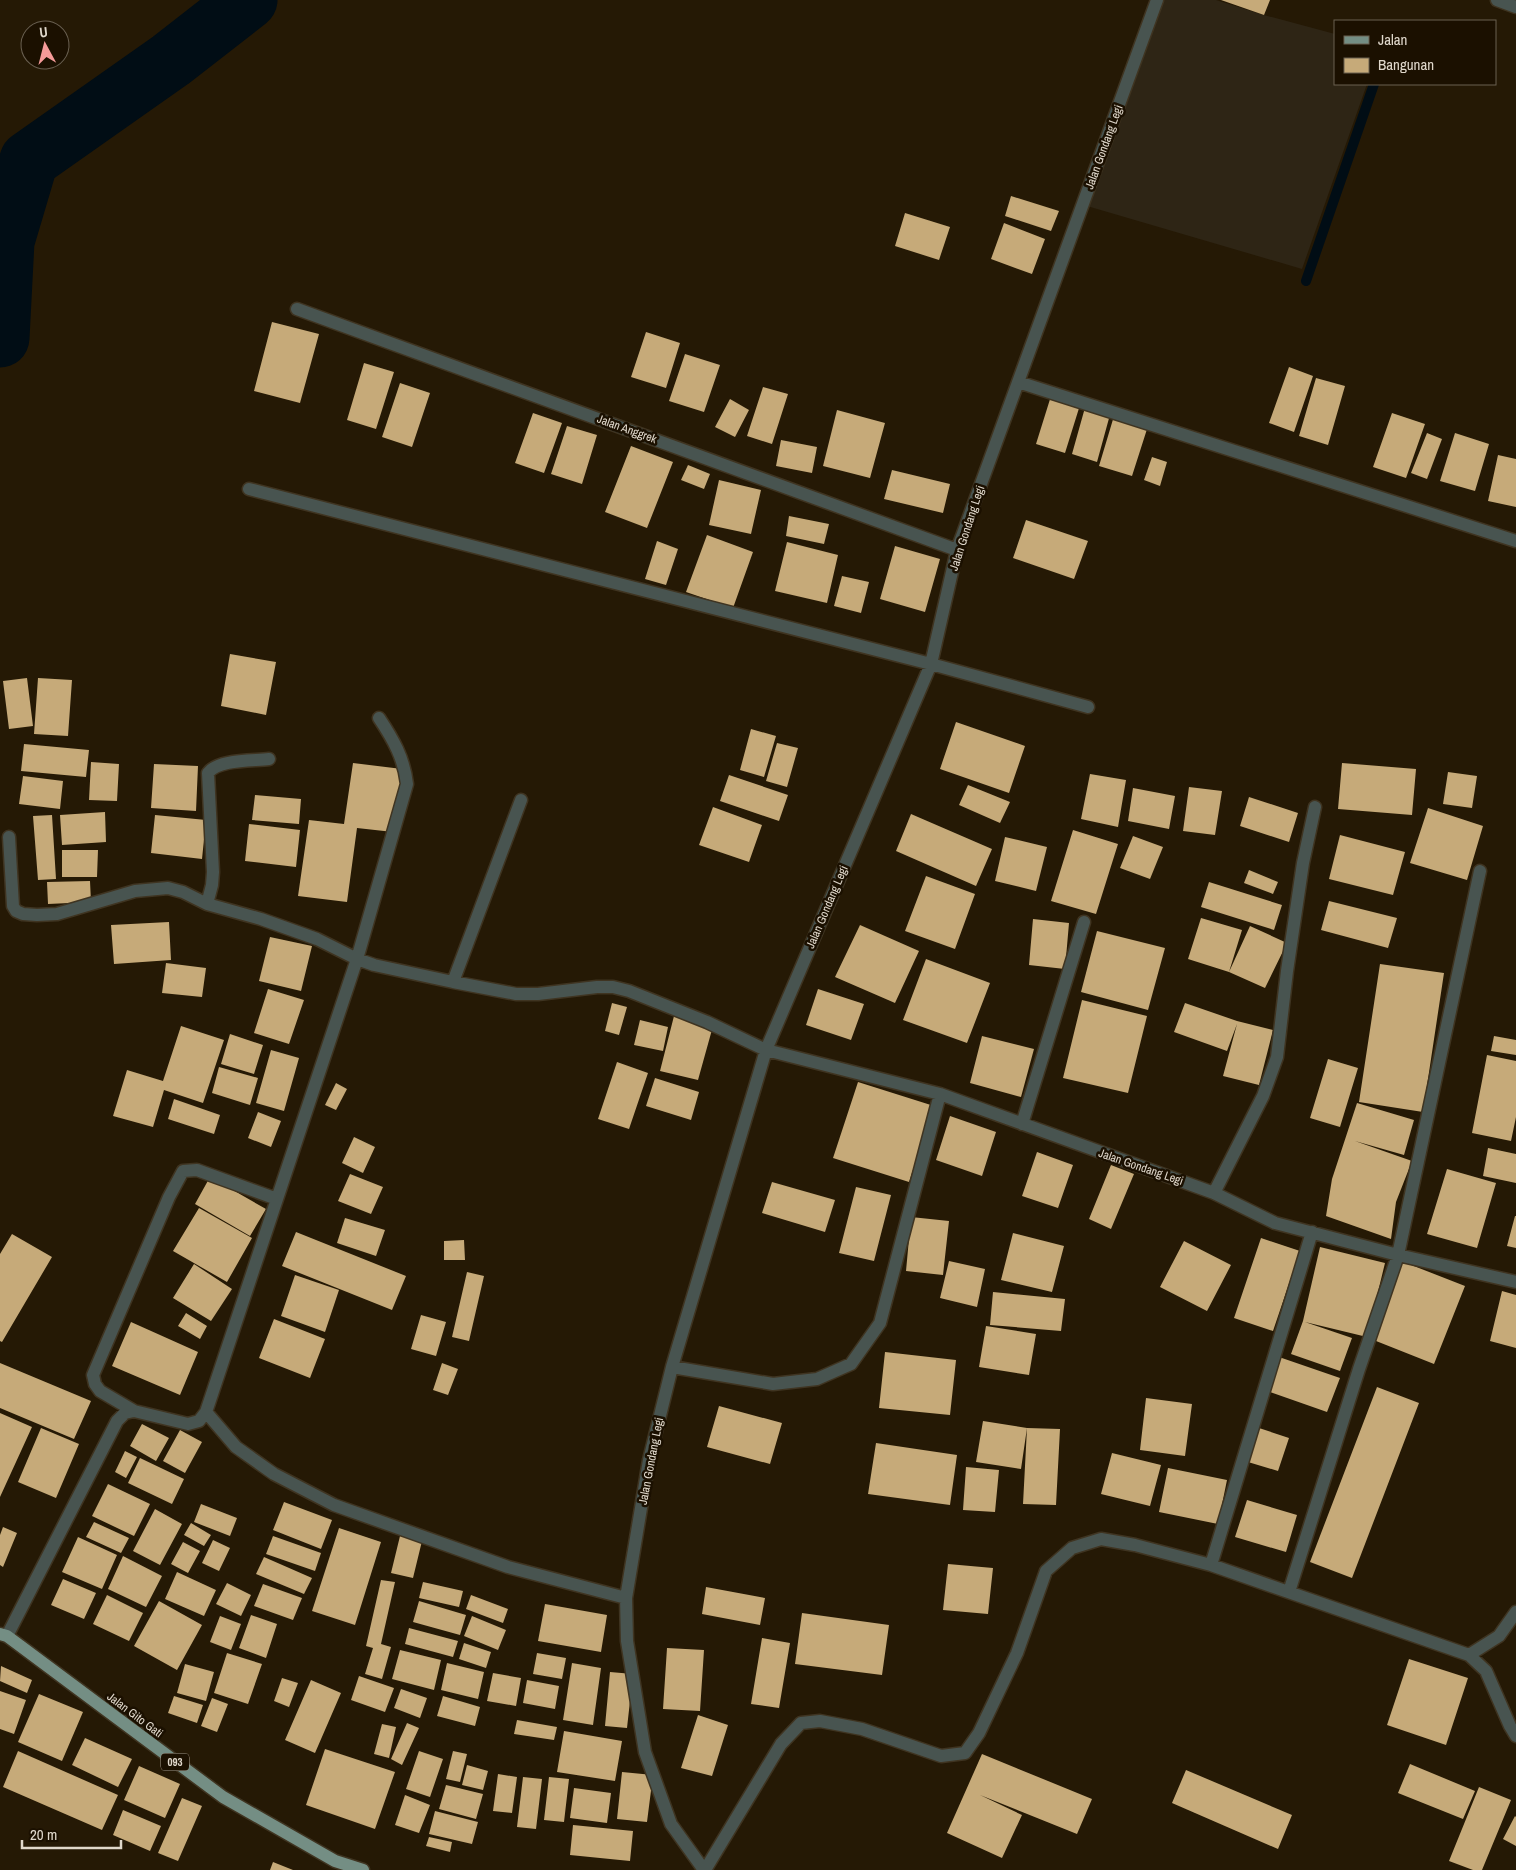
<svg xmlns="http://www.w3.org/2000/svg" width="1516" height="1870" viewBox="0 0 1516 1870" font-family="'Archivo Narrow',sans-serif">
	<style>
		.commercial { fill: #2e2515 }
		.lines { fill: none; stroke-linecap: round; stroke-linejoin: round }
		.stream { stroke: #010d15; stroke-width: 10 }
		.river { stroke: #010d15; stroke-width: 59 }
		.building { fill: #c6aa79 }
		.minor-casing { stroke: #3f3421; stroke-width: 15 }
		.major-casing { stroke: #3f3421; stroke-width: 15 }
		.minor { stroke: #485450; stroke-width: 12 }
		.major { stroke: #748e84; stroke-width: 12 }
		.labels { text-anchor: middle; stroke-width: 5; stroke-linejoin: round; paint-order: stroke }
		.shield { fill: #1b1000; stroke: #a59c8e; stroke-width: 1 }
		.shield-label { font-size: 11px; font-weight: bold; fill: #e0d8cb }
		.street-label { font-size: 12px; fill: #e0d8cb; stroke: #1b1000 }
	</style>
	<rect width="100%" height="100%" fill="#251905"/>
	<path class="commercial" d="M1162,0h54l48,15 71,19v50h32l-65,185 -215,-63z"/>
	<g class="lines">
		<path class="stream" d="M1306,281l68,-197"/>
		<path class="river" d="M0,338l5,-97 24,-81 142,-100 77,-60"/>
	</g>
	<path class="building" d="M1221,0h49l-6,15z
		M1011,196l48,15 -8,20 -46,-15z
		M905,213l45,14 -11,33 -44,-14z
		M1004,223l41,16 -13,35 -41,-15z
		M272,322l47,12 -19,69 -46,-12z
		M646,332l34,11 -14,45 -35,-11z
		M685,354l35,11 -16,47 -35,-11z
		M364,363l30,9 -18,57 -29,-9z
		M1289,367l24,9 -19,56 -25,-9z
		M1316,378l29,8 -17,59 -29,-9z
		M400,383l30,10 -18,54 -30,-10z
		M763,387l25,7 -16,50 -25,-8z
		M1051,396l29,9 -15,48 -29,-9z
		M730,399l19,11 -14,27 -20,-10z
		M1086,404l25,7 -14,51 -25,-8z
		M837,410l48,13 -15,55 -47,-12z
		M533,413l29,10 -18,50 -29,-10z
		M1392,413l33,11 -19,54 -33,-11z
		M1114,416l34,10 -16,50 -33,-10z
		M567,426l30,9 -15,49 -31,-10z
		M1427,433l15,6 -15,40 -16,-6z
		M1455,433l34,11 -14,47 -35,-10z
		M781,440l36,7 -5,26 -36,-7z
		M631,446l42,16 -26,66 -42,-16z
		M1498,455l18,4v48l-28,-6z
		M1152,457l15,5 -7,24 -16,-6z
		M688,465l22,9 -6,15 -23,-9z
		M892,470l58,14 -7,29 -59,-14z
		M719,480l42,10 -10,44 -42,-9z
		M789,516l40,8 -5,20 -38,-8z
		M1026,520l62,21 -14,38 -61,-21z
		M707,535l46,17 -20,56 -47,-16z
		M657,541l21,8 -12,36 -21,-6z
		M787,542l51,13 -11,48 -52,-12z
		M895,546l45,13 -15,53 -45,-13z
		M842,576l27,6 -8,31 -27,-7z
		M230,654l46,8 -10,53 -45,-9z
		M27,678l6,48 -24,3 -6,-48z
		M38,678l34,2 -4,56 -34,-2z
		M956,722l69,24 -16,47 -69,-24z
		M751,729l25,7 -12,41 -24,-7z
		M777,743l21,5 -11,39 -21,-6z
		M24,744l65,6 -3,27 -65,-6z
		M91,762l28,2 -2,37 -28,-1z
		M353,763l49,6 -9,63 -36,-4 -10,74 -49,-6 11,-76 35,4z
		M1342,763l74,6 -4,46 -74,-6z
		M154,764l44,2 -2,45 -45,-3z
		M1448,772l29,4 -5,32 -29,-4z
		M1090,774l36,6 -8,47 -37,-8z
		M729,775l59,20 -9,26 -59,-20z
		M23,776l40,5 -3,28 -41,-5z
		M968,785l42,17 -10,21 -41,-18z
		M1189,787l33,4 -7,44 -32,-4z
		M1133,788l42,8 -6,33 -41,-8z
		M255,795l46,4 -2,25 -47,-4z
		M1249,797l49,16 -9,29 -49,-16z
		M713,807l49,18 -13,37 -50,-17z
		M1428,808l55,18 -16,54 -57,-17z
		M105,812l1,30 -44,3 -2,-30z
		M911,814l81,35 -16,37 -80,-35z
		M52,815l4,64 -18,1 -5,-64z
		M155,815l51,5 -4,39 -51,-6z
		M249,824l51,6 -4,37 -51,-6z
		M1073,830l45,14 -22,70 -45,-13z
		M1340,835l65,17 -12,43 -64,-16z
		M1133,836l30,11 -13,32 -30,-11z
		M1005,837l42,10 -11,44 -41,-10z
		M62,850h36l-1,27h-35z
		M1249,870l29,12 -5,12 -29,-11z
		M926,876l49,18 -20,55 -50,-18z
		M90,881l1,21 -43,2 -1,-22z
		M1209,882l73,23 -8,25 -73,-23z
		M1329,901l68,17 -9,30 -67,-18z
		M1201,918l41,12 -13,42 -41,-13z
		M1033,919l36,4 -4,46 -36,-4z
		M169,922l2,38 -57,4 -3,-39z
		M860,925l59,26 -24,52 -60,-26z
		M1250,926l37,17 -22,45 -36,-16z
		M1097,931l68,17 -17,62 -67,-18z
		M270,937l42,9 -11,45 -42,-10z
		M926,959l64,24 -23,60 -64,-23z
		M166,963l40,5 -4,29 -40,-4z
		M1380,964l64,9 -21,139 -64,-10z
		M268,989l36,11 -15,44 -35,-11z
		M818,989l46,15 -13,36 -45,-15z
		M1082,1000l65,16 -19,77 -65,-15z
		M612,1003l15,4 -8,28 -14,-4z
		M1185,1003l52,18 36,9 -14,55 -36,-9 14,-52 -10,27 -53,-19z
		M674,1016l39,10 -15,54 -38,-9z
		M640,1020l28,7 -5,24 -29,-6z
		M181,1026l43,14 -21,63 -39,-13 -11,37 -40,-11 14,-46 36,11z
		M230,1034l33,11 -9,29 -33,-10z
		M982,1036l52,13 -13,48 -51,-14z
		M1494,1036l22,4v15l-25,-4z
		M271,1050l28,8 -15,53 -28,-8z
		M1487,1055l29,6v56l-5,24 -39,-8z
		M1328,1059l30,9 -18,59 -30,-9z
		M617,1062l31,11 -19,56 -31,-10z
		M219,1067l39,11 -8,27 -38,-12z
		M655,1078l44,14 -8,28 -45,-14z
		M858,1082l76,24 -25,76 -76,-24z
		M336,1083l11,6 -11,21 -11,-5z
		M174,1099l46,16 -6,19 -46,-15z
		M1357,1103l57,17 -10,35 -49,-14 57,20 -16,41 -5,37 -65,-23 6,-37z
		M258,1112l23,9 -10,26 -23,-9z
		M950,1116l46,16 -14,44 -46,-16z
		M354,1137l21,10 -12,26 -21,-10z
		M1488,1148l28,6v29l-33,-7z
		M1037,1152l36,13 -15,43 -36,-12z
		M1111,1165l23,9 -23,55 -22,-10z
		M1447,1169l49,14 -19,65 -50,-14z
		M350,1174l33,13 -12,27 -33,-13z
		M210,1177l56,32 -16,27 -55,-32z
		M772,1182l63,18 -10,32 -63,-19z
		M856,1187l35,8 -17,66 -35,-8z
		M199,1208l53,30 -25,44 -54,-31z
		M1515,1216h1v32l-9,-2z
		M911,1217l38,4 -6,54 -37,-4z
		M345,1218l40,12 -9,26 -39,-13z
		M296,1232l110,44 -14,34 -110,-44z
		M1013,1233l51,13 -12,46 -51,-12z
		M12,1234l40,23 -50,85 -2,-1v-87z
		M1261,1238l39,13 -27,80 -39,-13z
		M464,1240l1,20h-21v-19z
		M1184,1241l47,24 -24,46 -47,-24z
		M1320,1247l65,16 -18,74 -62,-15 47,16 -12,33 -49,-17 12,-33z
		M949,1261l36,8 -8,38 -37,-9z
		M1401,1261l64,25 -31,78 -63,-25z
		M194,1264l38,25 -21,32 -38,-23z
		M467,1272l17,4 -15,65 -17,-4z
		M295,1275l44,15 -14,42 -44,-16z
		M1502,1291l14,4v53l-26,-7z
		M993,1292l72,7 -4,32 -71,-6z
		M186,1313l21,13 -7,13 -22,-13z
		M421,1315l25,7 -10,34 -25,-7z
		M274,1319l51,20 -15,39 -51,-20z
		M131,1322l67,30 -18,43 -68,-29z
		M986,1326l50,8 -7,41 -50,-8z
		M885,1352l71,8 -6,55 -71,-7z
		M1279,1357l61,21 -13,34 -60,-21z
		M0,1363l91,38 -17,38 -74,-31z
		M442,1363l16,6 -10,26 -15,-5z
		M1377,1387l42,16 -67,175 -42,-16z
		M1146,1398l46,6 -7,52 -45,-6z
		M719,1406l63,17 -12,41 -63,-17z
		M0,1413l32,14 -32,70z
		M983,1421l44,7 -6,41 -45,-7z
		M142,1424l27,14 -13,23 -26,-15z
		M41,1428l38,16 -23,54 -38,-16z
		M1027,1428l33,1 -4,76 -33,-1z
		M1259,1428l30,10 -11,33 -30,-9z
		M180,1430l22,12 -17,31 -22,-12z
		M876,1443l81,12 -7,50 -82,-11z
		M125,1451l12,6 -11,21 -11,-6z
		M1112,1453l49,12 -11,41 -49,-12z
		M140,1458l44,21 -12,25 -44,-21z
		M966,1467l33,3 -4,42 -32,-2z
		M1168,1468l59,12 -9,44 -59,-12z
		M108,1484l42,20 -16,32 -42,-20z
		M1247,1500l50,15 -11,37 -51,-15z
		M284,1502l48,18 -11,29 -48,-19z
		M201,1504l36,14 -7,18 -36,-14z
		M155,1509l27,15 -22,41 -27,-14z
		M94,1522l35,16 -8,15 -35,-16z
		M191,1523l20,12 -7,11 -20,-11z
		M3,1527l14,6 -14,34 -3,-2v-30z
		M339,1528l42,14 -26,83 -43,-14z
		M273,1536l48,17 -6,18 -49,-17z
		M400,1536l22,5 -9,37 -22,-5z
		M78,1537l39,18 -15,34 -40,-17z
		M213,1540l17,8 -11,23 -17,-8z
		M183,1542l17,9 -12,22 -17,-9z
		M123,1556l39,20 -16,31 -38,-18z
		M264,1557l48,21 -8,16 -48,-20z
		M948,1564l45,4 -5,46 -45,-4z
		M177,1572l39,18 -12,26 -39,-17z
		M63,1579l33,14 -12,26 -33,-14z
		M381,1580l14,2 -14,62 10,3 -9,32 -17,-5 8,-26 -7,-2z
		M423,1582l40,9 -4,16 -40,-9z
		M227,1583l24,12 -10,21 -25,-12z
		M263,1584l39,14 -9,22 -39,-14z
		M706,1587l59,11 -5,27 -58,-11z
		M107,1595l36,18 -14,28 -36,-17z
		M471,1595l37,14 -5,14 -37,-14z
		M159,1601l43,24 -25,45 -43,-24z
		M419,1601l47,14 -6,20 -47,-13z
		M545,1604l62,11 -6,37 -63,-11z
		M802,1613l87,12 -7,50 -87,-11z
		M251,1615l26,9 -11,34 -27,-10z
		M220,1616l21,8 -10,26 -21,-8z
		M472,1616l34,14 -8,20 -34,-14z
		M409,1628l49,13 -5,16 -48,-13z
		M762,1638l28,5 -11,65 -28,-4z
		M464,1643l27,9 -5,16 -27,-9z
		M667,1648l37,2 -4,61 -37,-2z
		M400,1650l41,10 -7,30 -42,-11z
		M227,1653l35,11 -14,40 -34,-11z
		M537,1653l29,5 -4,21 -29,-5z
		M1409,1659l59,19 -22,67 -59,-20z
		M447,1663l37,9 -6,27 -37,-9z
		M572,1663l29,5 -8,57 -30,-5z
		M185,1664l29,8 -8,29 -29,-8z
		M1,1666l31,14 -5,13 -27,-12z
		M610,1672l23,2 -6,54 -22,-2z
		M493,1673l28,5 -5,28 -29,-5z
		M359,1676l35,12 -9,24 -34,-12z
		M282,1678l16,5 -9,24 -15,-6z
		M311,1680l30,13 -26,60 -30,-13z
		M527,1680l32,6 -4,23 -32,-6z
		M401,1689l26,9 -7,20 -26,-10z
		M0,1691l26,9 -12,34 -14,-5z
		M39,1694l44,18 -21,49 -44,-19z
		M174,1696l29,9 -6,18 -29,-10z
		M443,1696l37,11 -5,19 -38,-10z
		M212,1698l16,6 -11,28 -16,-6z
		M698,1715l30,10 -16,51 -31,-8z
		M517,1720l40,7 -3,13 -40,-6z
		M407,1723l12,5 -17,37 -11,-6z
		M382,1724l14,3 -7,31 -15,-4z
		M564,1731l58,10 -7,40 -58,-9z
		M85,1738l47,21 -14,28 -46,-22z
		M325,1749l70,23 -20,57 -69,-24z
		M18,1751l100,44 -16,35 -99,-43z
		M419,1751l24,8 -13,38 -24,-8z
		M453,1751l14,3 -7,28 -14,-3z
		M982,1754l110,45 -15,35 -97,-39 42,20 -20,43 -55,-25z
		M1410,1764l65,27 -12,28 -65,-26z
		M467,1765l21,6 -5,19 -21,-5z
		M139,1766l41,18 -15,34 -41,-18z
		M1186,1770l106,45 -14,34 -106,-46z
		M622,1772l31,3 -6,47 -30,-3z
		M498,1774l19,3 -5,36 -19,-2z
		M523,1777l19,2 -6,50 -19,-2z
		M549,1777l20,2 -5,43 -20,-2z
		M446,1785l37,9 -7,25 -37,-10z
		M1479,1787l32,13 -29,70h-9l-24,-9z
		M574,1788l37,5 -4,30 -37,-5z
		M405,1795l25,10 -11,28 -24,-8z
		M182,1798l20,8 -24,55 -20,-8z
		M123,1810l38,16 -11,25 -37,-16z
		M435,1811l43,11 -6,22 -43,-10z
		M1515,1816l1,1v29l-13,-7z
		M573,1825l60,6 -3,30 -60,-6z
		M429,1837l23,5 -2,10 -24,-6z
		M273,1862l20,8h-23z"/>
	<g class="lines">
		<defs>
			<path id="minor" d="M1497,0l19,7
				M297,309l660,241
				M1018,382l498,159
				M249,489l682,175 157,43
				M9,837l4,69 3,5 7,3 14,1 20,-1 78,-23 33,-3 15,4 24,12 54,15 56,20 40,20 17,6 79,17 63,12h22l59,-7h16l16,4 78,31 59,28 174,44 274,99 61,30 123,32 118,27
				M207,904l5,-19 1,-13 -5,-99c10,-14 45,-12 61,-14
				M453,982l68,-182
				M1022,1124l62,-202
				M1214,1193l49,-97 14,-39 10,-86 16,-108 12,-56
				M672,1367l101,17 44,-5 34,-15 29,-41 60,-229
				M134,1411l-34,-20 -5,-7 -2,-9 76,-178 14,-26 14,-1 80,29
				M206,1412l30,35 38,27 60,31 174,62 118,31
				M1211,1565l101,-333
				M1289,1592l70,-223 39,-114 82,-384
				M7,1636l110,-215 8,-8 9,-2 54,13 11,-3 7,-9 151,-453 50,-175c-3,-26 -14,-45 -28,-66
				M1469,1655l17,16 24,55 6,10
				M704,1870l-33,-46 -26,-72 -18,-111 -1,-43 23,-138 23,-93 94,-317 165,-386 26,-114 200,-550
				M705,1870l76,-126 20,-21 19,-2 42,8 79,27 24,-3 14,-20 38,-80 29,-82 26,-23 29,-9 34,6 76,20 258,90 30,-19 17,-24"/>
			<path id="major" d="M0,1634l7,2 216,161 112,64 28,9"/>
		</defs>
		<use href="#minor" class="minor-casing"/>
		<use href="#major" class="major-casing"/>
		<use href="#minor" class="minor"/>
		<use href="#major" class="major"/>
	</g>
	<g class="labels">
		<rect class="shield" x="161" y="1753.5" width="28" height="17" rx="4"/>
		<g class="shield-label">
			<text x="175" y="1766">093</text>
		</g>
		<g class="street-label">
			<text transform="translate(1104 147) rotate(-70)" y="4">Jalan Gondang Legi</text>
			<text transform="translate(627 429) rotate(20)" y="4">Jalan Anggrek</text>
			<text transform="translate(967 528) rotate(-72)" y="4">Jalan Gondang Legi</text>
			<text transform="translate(827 907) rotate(-67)" y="4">Jalan Gondang Legi</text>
			<text transform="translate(1141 1167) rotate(19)" y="4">Jalan Gondang Legi</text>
			<text transform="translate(651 1461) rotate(-79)" y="4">Jalan Gondang Legi</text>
			<text transform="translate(135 1715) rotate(37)" y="4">Jalan Gito Gati</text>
		</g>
	</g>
	<rect x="1334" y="20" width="162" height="65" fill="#1b1000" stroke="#6a6051"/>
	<rect x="1344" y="36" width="25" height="8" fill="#748e84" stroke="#6a6051"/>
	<text x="1378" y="45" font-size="15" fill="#e0d8cb">Jalan</text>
	<rect x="1344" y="58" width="25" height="15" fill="#c6aa79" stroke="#6a6051"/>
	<text x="1378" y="70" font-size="15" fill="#e0d8cb">Bangunan</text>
	<g transform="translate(45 45) rotate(353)"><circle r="24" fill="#1b1000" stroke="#6a6051"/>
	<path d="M0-4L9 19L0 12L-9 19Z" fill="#f59b99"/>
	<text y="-8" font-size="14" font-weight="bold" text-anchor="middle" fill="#e0d8cb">U</text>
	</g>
	<path d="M22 1840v8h99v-8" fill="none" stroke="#e0d8cb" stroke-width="2.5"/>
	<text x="30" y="1840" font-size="15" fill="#e0d8cb" stroke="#1b1000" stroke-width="4" paint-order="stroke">20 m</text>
</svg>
